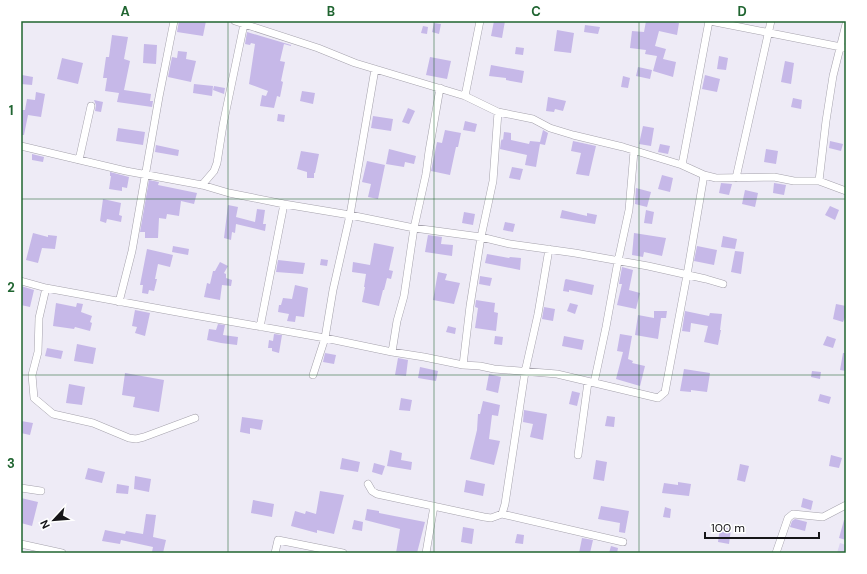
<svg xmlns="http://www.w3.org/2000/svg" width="867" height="574" viewBox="0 0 867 574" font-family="'DM Sans',sans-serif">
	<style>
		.green { fill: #ddd4f3 }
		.building { fill: #c6b8e8 }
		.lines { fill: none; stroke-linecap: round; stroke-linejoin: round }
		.minor-casing { stroke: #a5a2ac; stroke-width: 8 }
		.minor { stroke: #fff; stroke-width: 7 }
		.grid { fill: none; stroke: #206531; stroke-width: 1; stroke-opacity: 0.55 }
		.neatline { fill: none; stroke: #206531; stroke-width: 1.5 }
		.grid-label { font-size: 13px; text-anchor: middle; font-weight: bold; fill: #206531 }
	</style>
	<rect width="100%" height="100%" fill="#eeebf6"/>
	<path class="green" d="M840,543l6,2v8h-9z"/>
	<path class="building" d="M179,21h27l-3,15 -26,-4z
		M494,21h11l-3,17 -11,-2z
		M646,21h24l9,2 -2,12 -18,-4 -4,15 11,3 -3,10 13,3 -3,15 -20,-6 4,-15 -12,-2 1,-4 -16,-2 2,-17 12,1z
		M434,23l7,1 -2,10 -7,-2z
		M585,25l15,2 -2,7 -14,-2z
		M423,26l5,1 -1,7 -6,-1z
		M557,30l17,3 -3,20 -17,-2z
		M247,32l44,13v1l-7,-2 -4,17 5,1 -4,19 2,1 -3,15 -3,-1 -3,12 -14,-2 2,-11 4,1 2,-5 -19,-7 6,-40 -4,-1 -1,2 -5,-1z
		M112,35l16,2 -4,22 6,2 -6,29 27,4 -1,7h3l-1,6 -35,-5 2,-9 -14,-2 2,-13h-4l3,-21h3z
		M144,44l13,1 -1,19 -13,-1z
		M516,47l8,1 -1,7 -8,-1z
		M178,51l9,1 -1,7 10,2 -5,21 -23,-5 4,-20 5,1z
		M719,56l9,2 -2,12 -9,-1z
		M430,57l21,4 -4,18 -21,-4z
		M62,58l21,5 -5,21 -21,-5z
		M785,61l9,2 -3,21 -10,-2z
		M491,65l33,6 -2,12 -16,-3v-2l-17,-2z
		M638,67l14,3 -2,9 -14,-3z
		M22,75l11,2 -1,8 -11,-1z
		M705,75l15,4 -3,13 -15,-3z
		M623,76l7,2 -2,10 -7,-1z
		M194,84l19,2 -1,10 -19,-3z
		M214,86l11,2 -1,6 -11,-4z
		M302,91l13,2 -2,11 -13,-3z
		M36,92l9,2 -4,23 -13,-2 -4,20h-3v-25h4l2,-11 8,1z
		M548,97l18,4 -3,10 -8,-2 -1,3 -8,-1z
		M793,98l9,2 -1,9 -10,-2z
		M94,100l9,2 -2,10 -6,-1 1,-6z
		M408,108l7,3 -6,13 -7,-2z
		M278,114l7,1 -1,7 -7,-1z
		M373,116l20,3 -2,12 -20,-3z
		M465,121l12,3 -2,8 -12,-2z
		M643,126l11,2 -3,18 -12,-2z
		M118,128l27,4 -2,13 -27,-4z
		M445,130l16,3 -3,14h-2l-6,28 -19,-4 6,-29 5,1z
		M543,130l5,3 -3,12 -5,-1 -4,23 -11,-2 2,-10 -27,-6 1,-8 1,-2 1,1 1,-8 7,1v7l18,4 1,-3 10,1z
		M573,141l23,5 -7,30 -13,-2 5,-21 -10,-2z
		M830,141l13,3 -2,7 -12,-3z
		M660,144l10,2 -2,8 -10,-2z
		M156,145l23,5 -1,6 -23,-4z
		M389,149l27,7 -2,8 -9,-2 -1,5 -18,-3z
		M766,149l12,2 -2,13 -12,-2z
		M301,151l18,3 -4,19h-1v5h-7v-6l-10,-3z
		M32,154l12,3 -1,5 -11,-2z
		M367,161l18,4 -7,34 -10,-2 3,-13 -9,-2z
		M512,167l11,2 -3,11 -11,-2z
		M110,172l19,5 -2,11 -5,-1v4l-13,-2 2,-13h-1z
		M662,175l11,3 -3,14 -12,-3z
		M149,180l10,2 -1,3 39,8 -3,11 -13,-3 -2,15 -12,-2 -1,5 -7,-1 -1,20h-13v-6h-5z
		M721,183l11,1 -3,11 -10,-2z
		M774,183l12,2 -2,10 -11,-2z
		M636,188l15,4 -4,15 -12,-3z
		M745,190l13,3 -3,14 -13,-3z
		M103,199l18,4 -2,12 3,1 -1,6 -14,-3 -1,4 -6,-2z
		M228,205l10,2 -2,10 19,5 2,-13 8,1 -2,14h3l-1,7 -29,-7 -1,9 -3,-1 -1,8 -7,-2z
		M830,206l9,4 -4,10 -10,-5z
		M562,210l25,6v-3l10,2 -2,9 -35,-6z
		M646,210l8,2 -2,12 -8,-1z
		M464,212l11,2 -2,11 -11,-2z
		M505,222l10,2 -2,8 -10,-2z
		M33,233l15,4v-2l9,1 -2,13 -13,-1 -4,15 -12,-3z
		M634,233l32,5 -4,18 -18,-4 -1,5 -11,-2z
		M428,235l14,2 -1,7 12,1 -1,11 -27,-4z
		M723,236l14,3 -2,10 -14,-2z
		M374,243l20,4 -5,23 4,1 -2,8 -4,-1 -3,12h-1l-4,16 -17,-4 3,-15h-1l2,-13 -14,-2 1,-10 17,3z
		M173,246l16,3 -1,6 -16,-3z
		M697,246l20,4 -3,15 -20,-4z
		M147,249l26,6 -3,12 -12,-3 -3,15h2l-3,12 -5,-1 -1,4 -6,-1 1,-8h-3z
		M735,251l9,1 -3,22 -10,-2z
		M487,254l22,4 1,-1 11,1 -1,12 -35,-7z
		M321,259l7,1 -1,6 -7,-1z
		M278,260l27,3 -2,11 -27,-2z
		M220,262l8,4 -4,7 2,1v4l6,2 -1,6 -9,-1 -2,15 -16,-3 3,-14 3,1 3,-13h2z
		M622,267l11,3 -4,20 11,3 -4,16 -19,-4 5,-21h-3z
		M438,272l9,2 -2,6 15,3 -6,21 -21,-4z
		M480,276l12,2 -2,8 -11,-2z
		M566,279l28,6 -2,10 -23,-5v2l-6,-1 2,-11z
		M295,285l13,3 -4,29 -8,-1 -1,6 -8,-1 2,-7 -11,-2 1,-7h2l2,-7 9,1z
		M21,286l13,4 -4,17 -9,-2z
		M476,300l19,3 -1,9 4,1 -2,18 -21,-3 3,-20 -3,-1z
		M56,303l20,4 1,-4 6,1 -2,8 11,4 -2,6 2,1 -2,8 -15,-4 -1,2 -21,-3z
		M570,303l8,2 -3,9 -8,-3z
		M836,304l10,2v9l-3,7 -10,-3z
		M544,307l11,2 -2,12 -11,-2z
		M135,310l15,3 -5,23 -10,-3 2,-6 -5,-1z
		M654,311h13l-1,7h-5l-3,21 -23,-4 3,-20 16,3z
		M685,311l24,5 1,-3 12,1 -2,16h1l-3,15 -14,-3 4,-16 -17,-3 -1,9 -8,-1z
		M218,324l7,1 -2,10 15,2 -1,8 -16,-2 -14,-3 2,-11 7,1z
		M448,326l8,2 -1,6 -9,-2z
		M274,334l8,1 -3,18 -7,-2v-3h-4l1,-8 4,1z
		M620,334l12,2 -4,23 5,2 -1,2 13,3 -5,20 -24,-7 7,-27 -6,-1z
		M495,336l8,1 -1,8 -8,-1z
		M564,336l20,4 -2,10 -20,-4z
		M827,336l9,3 -3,9 -10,-3z
		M77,344l19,4 -3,16 -19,-3z
		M47,348l16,3 -2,8 -16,-3z
		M325,353l11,2 -2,9 -11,-2z
		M843,353h3v18l-6,-1z
		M398,358l10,2 -2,16 -11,-1z
		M420,367l18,4 -2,10 -18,-3z
		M684,369l26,4 -3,19 -16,-2v2l-11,-1z
		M812,371l9,1 -1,7 -9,-2z
		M125,373l39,7 -5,32 -26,-5 2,-10 -13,-2z
		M489,374l12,3 -3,16 -12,-3z
		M69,384l16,3 -3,18 -16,-2z
		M572,391l8,2 -3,13 -8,-2z
		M820,394l11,3 -2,7 -11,-3z
		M401,398l11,2 -2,11 -11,-1z
		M483,401l17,4 -2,11 -6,-1 -3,24 11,2 -6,24 -24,-6 7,-29 1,-16h2z
		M524,410l23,4 -4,26 -13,-3 3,-13 -10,-2z
		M607,416l8,1 -1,10 -9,-1z
		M242,417l21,3 -2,10 -11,-2v6l-10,-2z
		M21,421l12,2 -3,12 -9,-2z
		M390,450l12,3 -1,7 11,2 -1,8 -24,-4z
		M831,455l11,3 -3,10 -10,-2z
		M342,458l18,4 -2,10 -18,-3z
		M596,460l11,2 -3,19 -11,-2z
		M374,463l11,3 -3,9 -10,-3z
		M740,464l9,2 -4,16 -8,-2z
		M88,468l17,4 -3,11 -17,-4z
		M135,476l16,3 -2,13 -15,-3z
		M466,480l19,4 -2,12 -19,-4z
		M678,482l13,2 -2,12 -27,-3 2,-10 14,2z
		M117,484l12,2 -1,8 -12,-1z
		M320,491l24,4 -10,39 -17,-4v3l-26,-7 4,-15 10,3 1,-3 10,3z
		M21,498l17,4 -6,24 -11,-3z
		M803,498l10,3 -2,9 -10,-3z
		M253,500l21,4 -2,13 -21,-4z
		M601,506l28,5 -4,22 -6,-1 1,-9 -22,-4z
		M665,507l6,2 -1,9 -7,-1z
		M367,509l12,2v2l46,9 -8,31h-21l4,-24 -35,-9z
		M146,514l10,1 -3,22 13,3 -3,13 -11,-1 1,-5 -32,-7 -1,4 -18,-3 3,-11 20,4 1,-3 17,3z
		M795,519l12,3 -2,9 -15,-4 2,-6z
		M354,520l9,2 -1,9 -10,-2z
		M844,520h2v20l-7,-2z
		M463,527l11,2 -2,15 -11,-2z
		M720,527l11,2 -2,15 -11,-2z
		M517,534l7,1 -1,9 -8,-1z
		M582,538l11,2 -3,13h-11z
		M611,546l7,2 -1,5h-8z"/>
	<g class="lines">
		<defs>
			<path id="minor" d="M235,21l83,27 37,15 110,33 33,16 35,7 17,9 23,7 50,12 59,18 22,10 12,3 58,-1 20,4h25l27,10
				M710,21l136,27
				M465,96l15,-75
				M21,146l105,25 76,14 27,8 55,11 66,11 64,13 67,9 29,7 65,9 73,13 58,13 17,5
				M79,160l12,-54
				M682,165l27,-144
				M736,178l35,-157
				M819,181l7,-60 7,-45 13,-52
				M202,185l12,-14 3,-8 6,-38 21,-101
				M21,281l25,7 142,26 137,24 67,14 32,5 39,8 17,1 14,3 63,5 101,24 7,-6 22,-117 17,-100
				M46,288l-7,30 -1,34 -6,23 2,23 19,16 40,9 36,15 7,1 8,-2 51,-19
				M119,302l13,-51 27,-154 15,-76
				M260,327l24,-123
				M392,352l5,-31 7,-25 10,-68 12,-54 3,-23 11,-63
				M463,365l7,-59 11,-69 12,-56 5,-69
				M313,375l12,-37 8,-48 17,-75 25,-146
				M594,383l12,-56 12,-66 11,-51 5,-59
				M578,455l10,-73
				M368,484l4,7 5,3 107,23 7,1 11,-4 121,28
				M21,488l20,3
				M502,514l3,-10 20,-132 13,-58 11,-65
				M21,544l41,9
				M275,553l3,-13 65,13
				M426,553l8,-47
				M776,553l12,-35 5,-4 30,3 23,-12"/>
		</defs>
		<use href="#minor" class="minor-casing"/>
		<use href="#minor" class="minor"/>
	</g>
	<path class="grid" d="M228,21v532M434,21v532M639,21v532M21,199h825M21,375h825"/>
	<rect width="867" height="574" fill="none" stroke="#ffffff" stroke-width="44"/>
	<g transform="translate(54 520) rotate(244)" stroke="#ffffff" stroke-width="3" paint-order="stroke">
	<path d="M0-3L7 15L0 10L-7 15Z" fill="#161518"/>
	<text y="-6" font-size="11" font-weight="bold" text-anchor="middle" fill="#161518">N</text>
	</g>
	<path d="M705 532v6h114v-6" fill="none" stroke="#161518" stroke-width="2"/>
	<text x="711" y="532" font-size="12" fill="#161518" stroke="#ffffff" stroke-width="3" paint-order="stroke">100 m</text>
	<rect x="22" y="22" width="823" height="530" class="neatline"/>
	<g class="grid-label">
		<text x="125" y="16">A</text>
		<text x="331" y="16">B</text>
		<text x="536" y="16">C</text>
		<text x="742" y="16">D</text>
		<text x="11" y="115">1</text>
		<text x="11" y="292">2</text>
		<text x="11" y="468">3</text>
	</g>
</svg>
